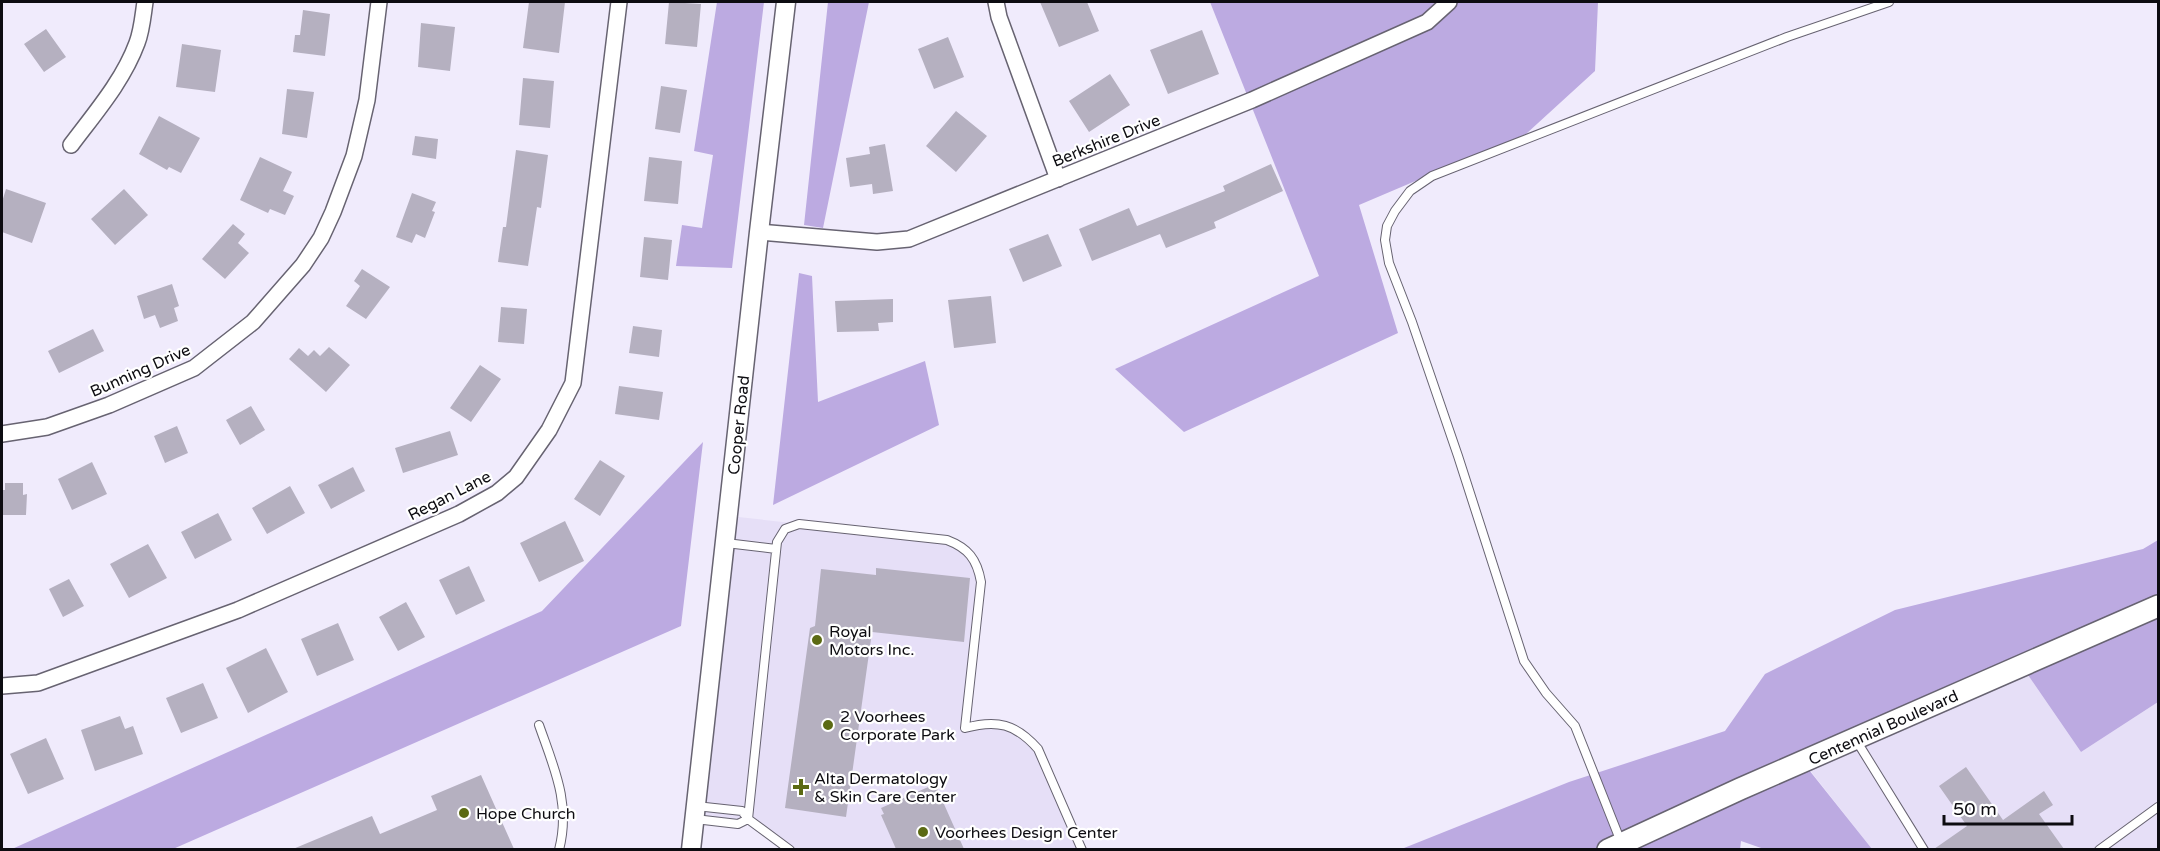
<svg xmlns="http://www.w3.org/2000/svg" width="2160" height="851" viewBox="0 0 2160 851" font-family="'Varela Round',sans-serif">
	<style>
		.built { fill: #e6dff7 }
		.forest { fill: #bcaae1 }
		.building { fill: #b5b0c0 }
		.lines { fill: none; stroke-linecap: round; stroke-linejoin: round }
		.service-casing { stroke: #676371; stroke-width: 10 }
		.minor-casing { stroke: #676371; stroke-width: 18 }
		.tertiary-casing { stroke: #676371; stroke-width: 21 }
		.secondary-casing { stroke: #676371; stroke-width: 24 }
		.service { stroke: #fff; stroke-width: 8 }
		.minor { stroke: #fff; stroke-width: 15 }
		.tertiary { stroke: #fff; stroke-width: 18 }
		.secondary { stroke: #fff; stroke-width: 21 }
		.poi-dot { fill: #5b6a13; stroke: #fff; stroke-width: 2 }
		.labels { text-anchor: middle; stroke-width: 4.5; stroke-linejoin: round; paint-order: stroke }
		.street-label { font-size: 16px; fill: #0d0c11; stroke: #fff }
		.poi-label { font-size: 16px; fill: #0d0c11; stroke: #fff; text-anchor: start }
	</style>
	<rect width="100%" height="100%" fill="#f0ebfc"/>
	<path class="built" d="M729,516l218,24 24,15 10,27 -16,146 16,-4 32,4 25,21 44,100h-292l-42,-30 -10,5 -43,-5z
		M2026,672l55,80 77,-50v147h-286l-63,-80z"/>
	<path class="forest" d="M717,2h47l-32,266 -56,-2 6,-41 20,3 11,-73 -19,-4z
		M828,2h41l-46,226 -19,-3z
		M1210,2h306l1,1 6,-1h75l-3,69 -69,63 -167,71 39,128 -214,99 -69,-63 204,-93z
		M799,273l13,3 6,126 107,-41 14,64 -166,80z
		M703,442l-22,184 -508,223h-161l530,-238z
		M2158,540v162l-77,50 -55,-80 -217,98 63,79h-108l-23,-8 -1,9h-341l170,-68 156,-51 40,-57 130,-64 248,-61z"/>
	<path class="building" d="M529,2h36l-6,51 -36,-5z
		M669,2l32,2 -4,43 -32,-3z
		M1040,2h47l12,29 -40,16z
		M303,10l27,4 -5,42 -32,-4 2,-17h5z
		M421,23l34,4 -5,44 -32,-4z
		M46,29l20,28 -22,15 -20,-28z
		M1202,30l17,44 -51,20 -18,-44z
		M948,37l16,40 -30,12 -16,-40z
		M182,44l39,6 -6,42 -39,-5z
		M1110,74l20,31 -41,27 -20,-31z
		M523,78l31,3 -4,47 -31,-3z
		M661,86l26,4 -7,43 -25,-4z
		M287,89l27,3 -7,46 -25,-4z
		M956,111l31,25 -31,36 -30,-26z
		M159,116l41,22 -19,35 -12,-6 -2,3 -28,-16z
		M415,136l23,3 -2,20 -24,-4z
		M885,144l8,47 -20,3 -1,-10 -22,3 -4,-29 24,-4 -1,-7z
		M516,150l32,5 -7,53 -4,-1 -9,59 -30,-4 5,-35h3z
		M260,157l32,15 -9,19 11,5 -9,19 -15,-6 -2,4 -28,-13z
		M649,157l33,4 -4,43 -34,-3z
		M1271,164l12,27 -69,31 2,6 -50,20 -6,-14 -68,27 -13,-32 50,-21 8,18 88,-35 -2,-5z
		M6,189l40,14 -14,40 -30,-11v-30z
		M124,189l24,26 -33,30 -24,-26z
		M412,193l24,9 -4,9 3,1 -10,26 -9,-4 -4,9 -16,-6z
		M233,224l12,10 -7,9 11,10 -24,26 -23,-20z
		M1048,234l14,32 -39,16 -14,-33z
		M644,237l28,3 -4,40 -28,-3z
		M362,269l28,18 -24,32 -20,-13 14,-20 -6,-5z
		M172,284l7,22 -5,2 4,13 -18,7 -5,-13 -11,4 -7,-23z
		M991,296l5,47 -42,5 -6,-48z
		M893,299v23l-15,1 1,8 -42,1 -2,-31z
		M501,307l26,2 -3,35 -26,-2z
		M633,326l29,4 -3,27 -30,-4z
		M93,329l11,22 -45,22 -11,-22z
		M329,347l21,18 -24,27 -37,-33 10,-11 9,8 6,-6 6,6z
		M480,365l21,14 -30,43 -21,-14z
		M619,386l44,6 -4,28 -44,-6z
		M251,406l14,24 -25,15 -14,-25z
		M177,426l11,27 -23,10 -11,-27z
		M450,431l8,24 -55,18 -8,-25z
		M600,460l25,16 -25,40 -26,-17z
		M92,462l15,32 -35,16 -14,-31z
		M353,467l12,24 -34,18 -13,-24z
		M5,483h18v12l4,-1 -1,21h-24v-25h3z
		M290,486l15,27 -38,21 -15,-26z
		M218,513l14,27 -37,19 -14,-27z
		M565,521l19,40 -45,21 -19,-39z
		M148,544l19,34 -38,20 -19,-34z
		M469,566l16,35 -29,14 -17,-35z
		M876,568l94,10 -6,64 -92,-10 -26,185 -61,-9 25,-180 5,-2 6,-57 55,6z
		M69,579l15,27 -21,11 -14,-28z
		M406,602l19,35 -27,14 -19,-34z
		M338,623l16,37 -37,16 -16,-37z
		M266,648l22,44 -40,21 -22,-45z
		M203,683l15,35 -37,15 -15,-35z
		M120,716l5,13 8,-3 10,28 -48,17 -14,-41z
		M46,738l18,41 -36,15 -18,-40z
		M1966,767l37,53 41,-29 9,14 -14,9 25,35h-130l33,-23 -28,-40z
		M481,775l33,74h-221l79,-33 8,18 57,-24 -6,-14z
		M935,784l29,65h-68l-15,-34 3,-1 -3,-6z"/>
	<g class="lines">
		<defs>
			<path id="service" d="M726,543l50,6
				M539,725c15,43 32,78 20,125
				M1856,740l68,110
				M696,806l46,5 6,8 42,31
				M695,819l43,5 10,-5
				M748,819l29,-277 8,-13 14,-5 148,16c21,8 30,19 34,42l-16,146c32,-9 51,-4 73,21l44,101
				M1621,842l-46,-116 -29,-33 -22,-32 -66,-205 -46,-134 -23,-59 -4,-23 2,-14 8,-15 15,-20 22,-15 355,-139 102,-35
				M2099,850l59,-43"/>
			<path id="minor" d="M996,2l3,15 59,162
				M71,145c24,-32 52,-64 66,-102 5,-13 6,-28 8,-41
				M759,232l118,10 32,-3 343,-139 175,-78 22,-20
				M2,434l45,-7 62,-22 85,-37 59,-46 50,-57 18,-27 12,-26 21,-56 13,-56 12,-98
				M2,686l36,-3 200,-73 221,-96 38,-21 19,-16 33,-47 24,-47 46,-381"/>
			<path id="tertiary" d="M691,850l68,-618 27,-230"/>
			<path id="secondary" d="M1608,850l132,-61 418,-183"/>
		</defs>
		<use href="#service" class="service-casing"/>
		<use href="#minor" class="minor-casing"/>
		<use href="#tertiary" class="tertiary-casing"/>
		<use href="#secondary" class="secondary-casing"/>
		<use href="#service" class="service"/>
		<use href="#minor" class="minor"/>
		<use href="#tertiary" class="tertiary"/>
		<use href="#secondary" class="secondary"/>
	</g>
	<g class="poi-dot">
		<circle cx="817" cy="640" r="6"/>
		<circle cx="828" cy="725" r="6"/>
		<path d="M798 778h6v6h6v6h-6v6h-6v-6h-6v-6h6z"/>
		<circle cx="464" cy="813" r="6"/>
		<circle cx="923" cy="832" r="6"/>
	</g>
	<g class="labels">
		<g class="street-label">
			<text transform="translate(1106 140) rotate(-22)" y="6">Berkshire Drive</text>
			<text transform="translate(140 370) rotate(-24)" y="6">Bunning Drive</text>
			<text transform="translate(738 425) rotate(-84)" y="6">Cooper Road</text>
			<text transform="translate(449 495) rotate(-27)" y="6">Regan Lane</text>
			<text transform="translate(1883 727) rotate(-24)" y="6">Centennial Boulevard</text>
		</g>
		<g class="poi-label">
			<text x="829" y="637">Royal<tspan x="829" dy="18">Motors Inc.</tspan></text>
			<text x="840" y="722">2 Voorhees<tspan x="840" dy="18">Corporate Park</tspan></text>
			<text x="814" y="784">Alta Dermatology<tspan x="814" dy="18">&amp; Skin Care Center</tspan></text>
			<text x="476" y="819">Hope Church</text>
			<text x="935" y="838">Voorhees Design Center</text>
		</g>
	</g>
	<rect width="2160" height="851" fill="none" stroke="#0d0c11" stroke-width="6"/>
	<path d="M1944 815v9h128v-9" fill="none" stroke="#0d0c11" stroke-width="3"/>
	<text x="1953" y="815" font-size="18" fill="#0d0c11" stroke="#ffffff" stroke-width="4.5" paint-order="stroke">50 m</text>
</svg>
